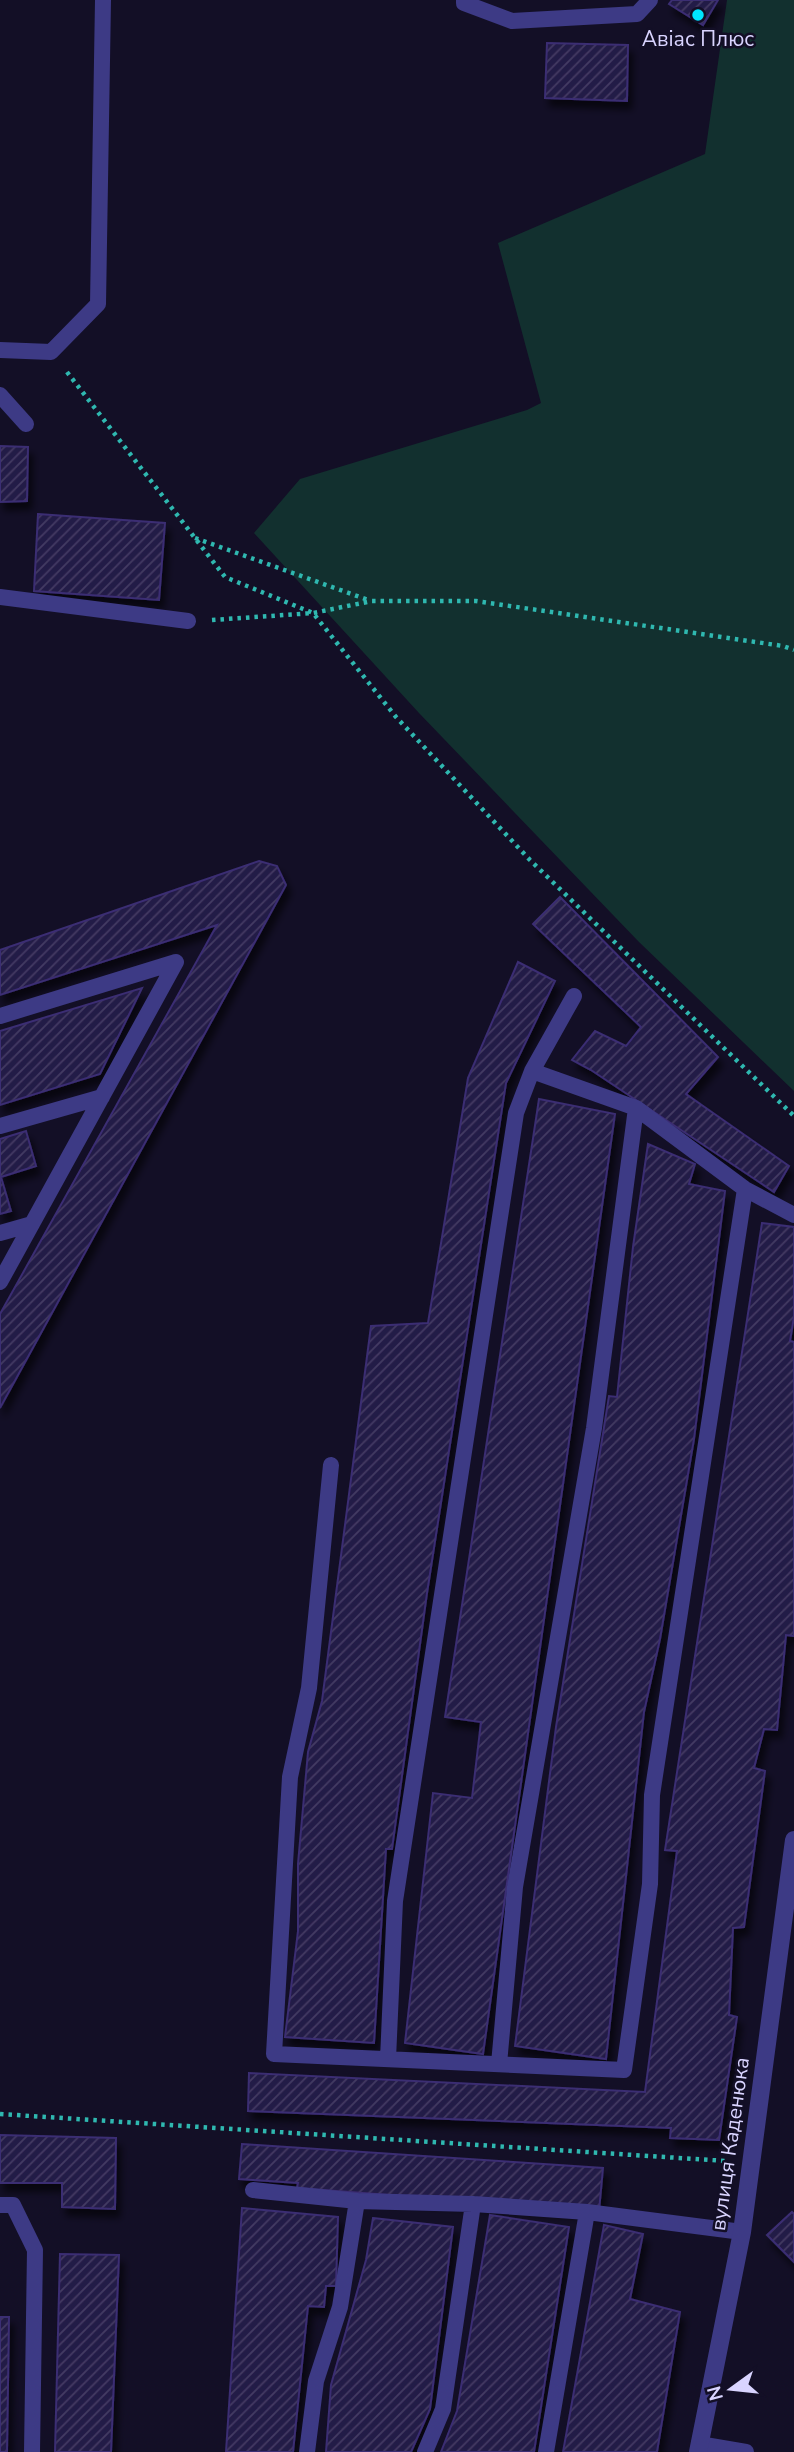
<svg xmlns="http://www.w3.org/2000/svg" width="794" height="2452" viewBox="0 0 794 2452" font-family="'Nunito Sans',sans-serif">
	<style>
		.park { fill: #12302f }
		.building { fill: url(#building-hatch); stroke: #3b2d73; stroke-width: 2; filter: url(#shadow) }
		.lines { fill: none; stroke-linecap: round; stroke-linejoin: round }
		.path { stroke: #2fb8b0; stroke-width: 4.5; stroke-dasharray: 3.5 5; stroke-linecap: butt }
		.lane { stroke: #3d3a85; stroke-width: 16 }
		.street { stroke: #3d3a85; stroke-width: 18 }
		.poi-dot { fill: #00e5ff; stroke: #130f26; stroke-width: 2.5 }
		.labels { text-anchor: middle; stroke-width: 5; stroke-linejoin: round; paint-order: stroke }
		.poi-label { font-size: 21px; fill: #d9d4ff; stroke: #130f26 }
		.street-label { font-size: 21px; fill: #d9d4ff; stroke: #130f26 }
	</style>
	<defs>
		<pattern id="building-hatch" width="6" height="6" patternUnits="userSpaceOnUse" patternTransform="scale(1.75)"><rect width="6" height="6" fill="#241b47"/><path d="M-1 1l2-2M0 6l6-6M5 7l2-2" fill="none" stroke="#433b63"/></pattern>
		<filter id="shadow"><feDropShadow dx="4.5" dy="8" stdDeviation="3.5" flood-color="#0009"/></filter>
	</defs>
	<rect width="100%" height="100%" fill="#130f26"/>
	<path class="park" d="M727,0h67v1091l-155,-149 -220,-229 -165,-180 46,-54 227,-69 14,-7 -43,-160 207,-89z"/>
	<path class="building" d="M672,0h46l-15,25 -34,-21z
		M547,43l81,2 -1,56 -82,-3z
		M0,446l28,1 -1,54 -27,1z
		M38,514l127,9 -6,77 -125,-9z
		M259,861l18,5 9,19 -286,523v-94l217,-389 -217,70v-45z
		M560,897l158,160 -32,37 103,72 -15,26 -183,-122 -19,-10 23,-29 31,15 15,-19 -108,-103z
		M518,962l37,19 -49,102 -79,510 -35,256h-6l-12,194 -89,-6 13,-106v-67l10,-112 14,-51 49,-375 57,-3 40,-245z
		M142,988l-42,86 -100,31v-74z
		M539,1099l76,15 -132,940 -78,-11 28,-250 39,5 9,-76 -36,-5z
		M26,1131l10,35 -35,11 10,34 -11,3v-75z
		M648,1144l47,20 -6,20 36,7 -31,248 -34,200 -16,73 -38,347 -91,-13 41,-319 53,-331 8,1 16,-150z
		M762,1223l32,4v90l-4,24 4,1v294l-8,-1 -9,95 -13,-1 -10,39 11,3 -21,156 -11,1 -4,87 8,2 -18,123 -49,-2 1,-10 -423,-17 1,-38 396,19 32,-241 -12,-1z
		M0,2135l116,3 -1,71 -53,-2v-24h-62z
		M242,2144l361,24 -4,43 -302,-23 1,-5 -59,-4z
		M242,2208l96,9 -2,69h-10l-2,21 -16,-1 -15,146h-67z
		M792,2212l2,2v48l-27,-27z
		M490,2215l79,12 -35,225h-93l16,-41z
		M373,2218l80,9 -23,182 -19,43h-85l5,-67 35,-125z
		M604,2225l39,9 -13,65 50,13 -23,140h-94z
		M60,2254l59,1 -8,197h-56z
		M0,2317h9l-2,135h-7z"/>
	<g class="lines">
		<path class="path" d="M67,372l158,205 88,36 83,104 134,143 264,256
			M195,538l176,63
			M212,620l101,-7 59,-12h104l307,45 11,4
			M0,2114l726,47"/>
		<path class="lane" d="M464,0v3l48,18 125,-7 13,-14
			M0,350l51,2 47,-48 5,-304
			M0,395l26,29
			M0,597l188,24
			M0,1016l176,-54 -176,320
			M532,1071l104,37 109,81 49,26
			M0,1126l102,-29
			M0,1233l32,-9
			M331,1465l-22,223 -19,89 -16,277 350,16 26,-186 2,-89 93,-606
			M388,2059l7,-158 121,-788 16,-42 42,-75
			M499,2064l16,-177 79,-459 42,-320
			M253,2190l104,11 116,3 114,8 155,20
			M0,2205h13l22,45 -3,202
			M699,2444l47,8
			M307,2452l9,-71 24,-74 17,-106
			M425,2452l18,-43 30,-205
			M546,2452l41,-240"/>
		<path class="street" d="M698,2452l44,-220 52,-392"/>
	</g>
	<circle class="poi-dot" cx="698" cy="15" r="7"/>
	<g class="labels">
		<g class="poi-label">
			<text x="698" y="46">Авіас Плюс</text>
		</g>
		<g class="street-label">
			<text transform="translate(730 2144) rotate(-82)" y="7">вулиця Каденюка</text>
		</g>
	</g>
	<g transform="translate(731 2389) rotate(255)" stroke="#130f26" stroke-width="5" paint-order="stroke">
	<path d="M0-5L12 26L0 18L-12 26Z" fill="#d9d4ff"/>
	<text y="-10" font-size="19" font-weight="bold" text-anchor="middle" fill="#d9d4ff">N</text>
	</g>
</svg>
